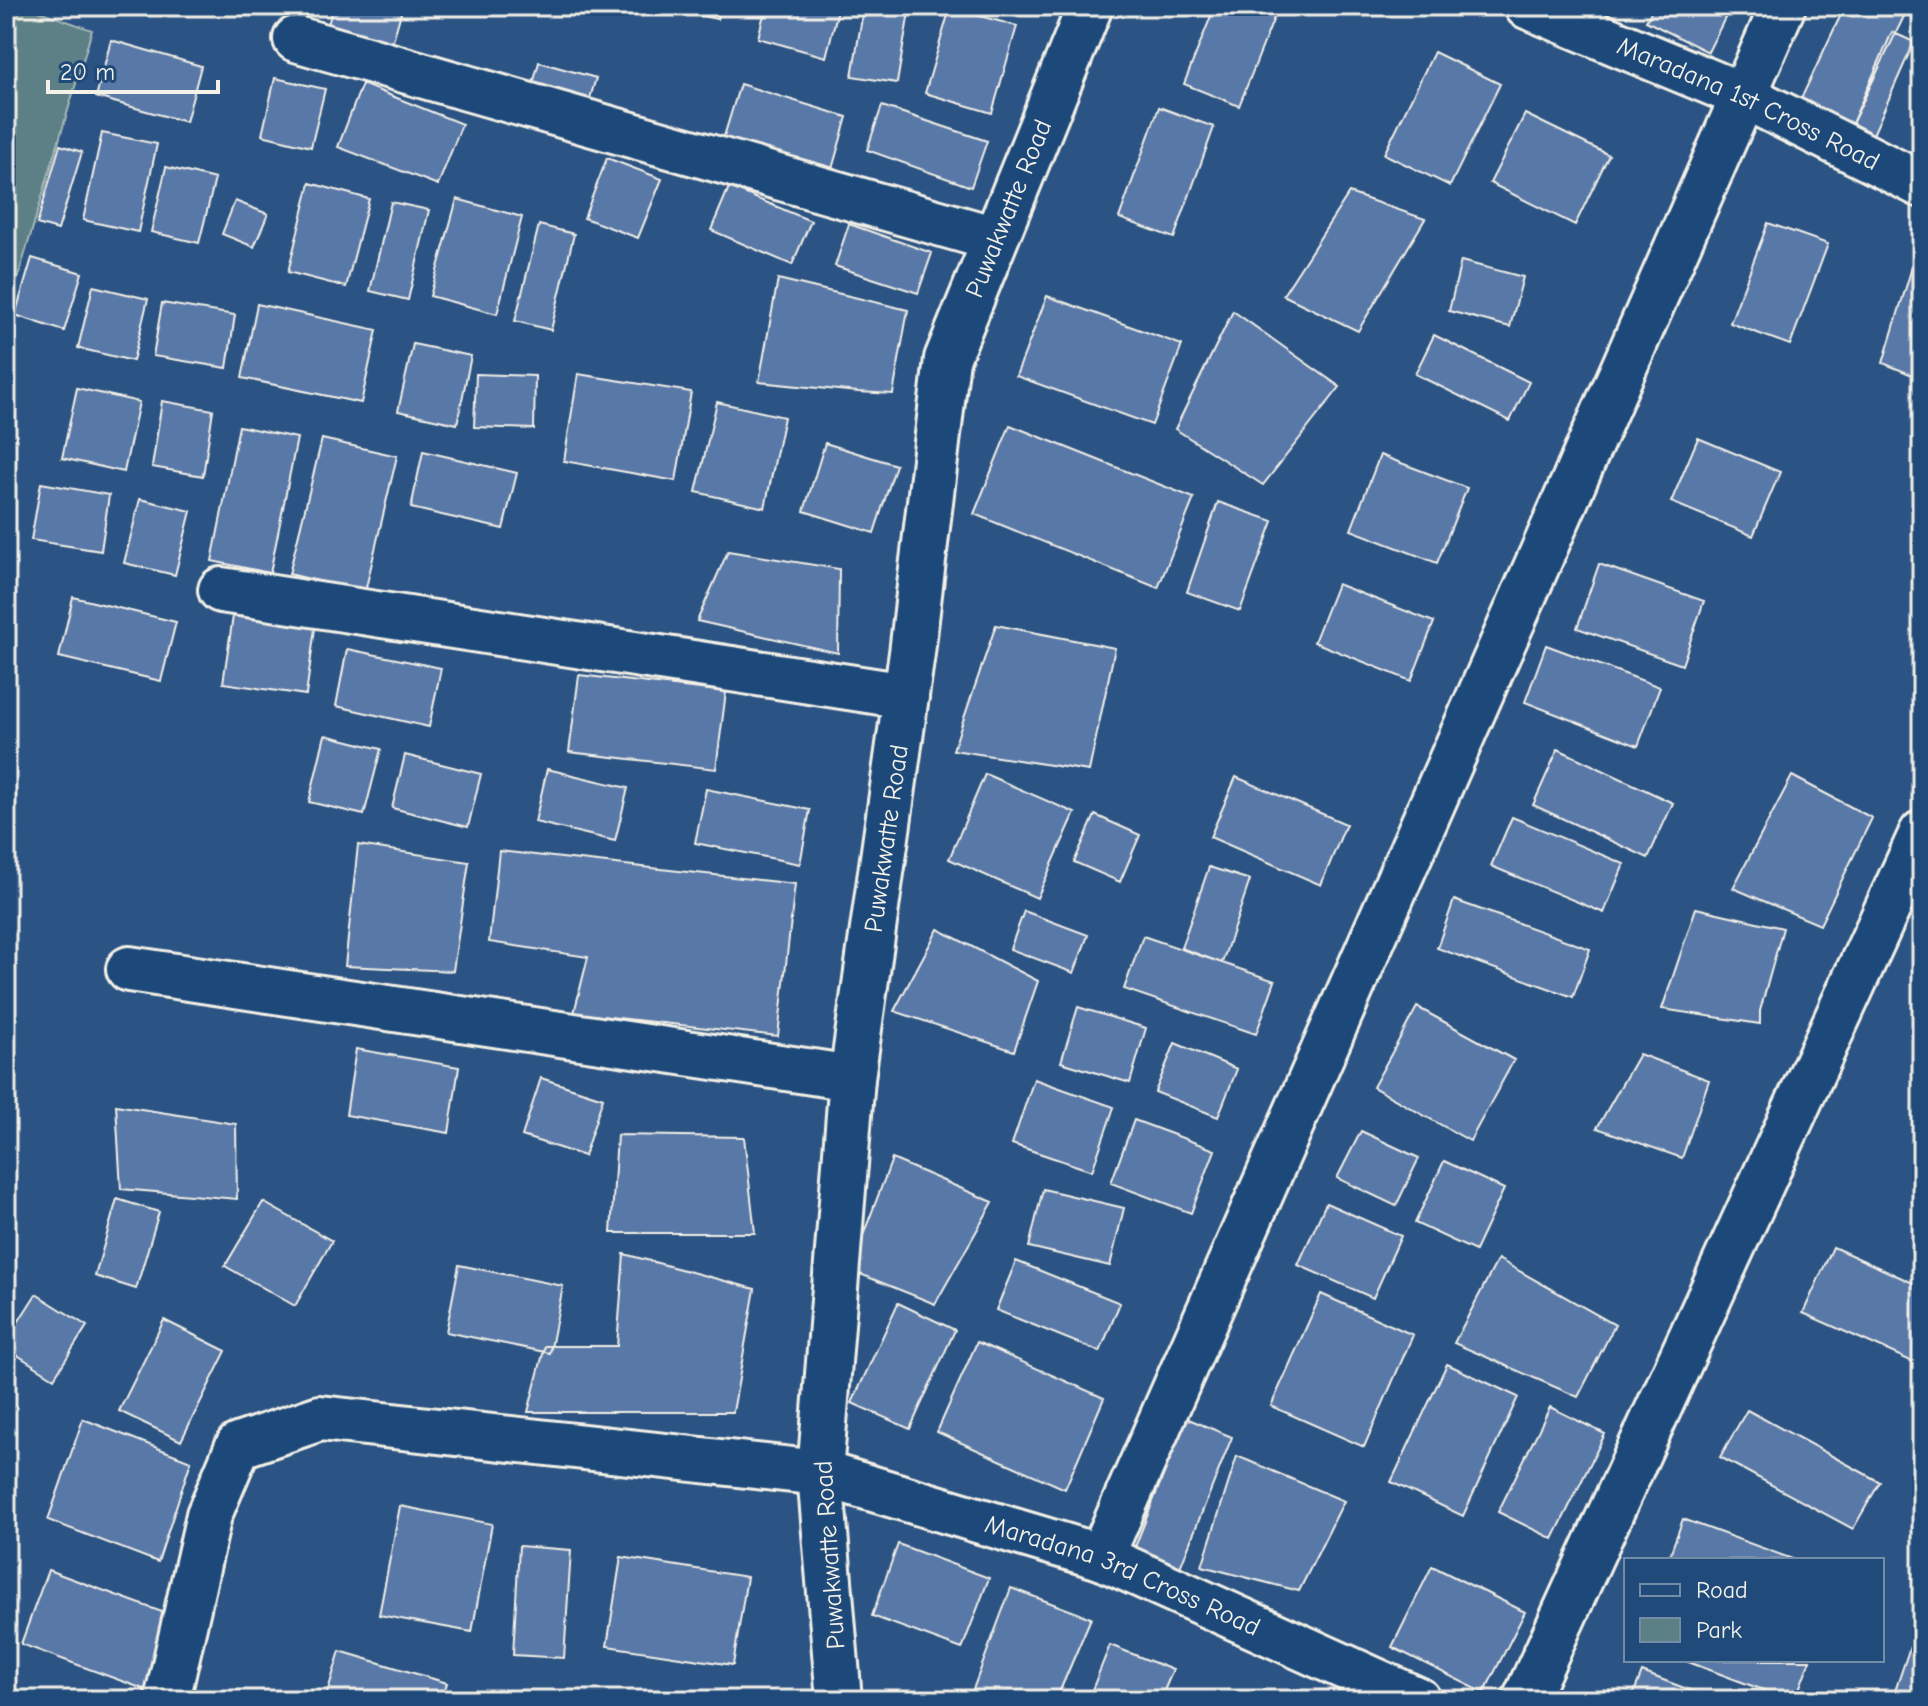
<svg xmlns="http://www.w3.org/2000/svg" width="1928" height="1706" viewBox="0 0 1928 1706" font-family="'Comic Neue',sans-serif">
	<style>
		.green { fill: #5b8086; stroke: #a8b8b7; stroke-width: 2 }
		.building { fill: #5978a8; stroke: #f4f1e8; stroke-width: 2 }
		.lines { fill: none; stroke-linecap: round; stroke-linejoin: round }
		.minor-casing { stroke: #f4f1e8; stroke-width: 50 }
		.minor { stroke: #1f4a7a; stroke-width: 44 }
		.labels { text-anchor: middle; stroke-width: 6; stroke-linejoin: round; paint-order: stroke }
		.street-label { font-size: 26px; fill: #f4f1e8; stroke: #1f4a7a }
	</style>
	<rect width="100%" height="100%" fill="#2b5383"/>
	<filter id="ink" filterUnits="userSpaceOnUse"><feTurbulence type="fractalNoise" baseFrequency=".0125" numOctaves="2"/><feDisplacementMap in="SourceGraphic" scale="16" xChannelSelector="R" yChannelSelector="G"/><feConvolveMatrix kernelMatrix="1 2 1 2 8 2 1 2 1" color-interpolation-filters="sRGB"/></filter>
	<g filter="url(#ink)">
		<path class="green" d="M6,6h19l67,24 -86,287z"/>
		<path class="building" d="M333,6h70l-13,45 -64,-18z
			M655,6h65l-3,13z
			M766,6h73l-13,51 -68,-19z
			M864,6h46l-13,77 -45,-7z
			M1215,6h53l9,4 -38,96 -55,-22z
			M1654,6h77l-23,46 -62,-31z
			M1845,6h64l-59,122 -51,-25z
			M950,8l67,18 -25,87 -67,-20z
			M1892,32l22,10 -42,95 -22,-9z
			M111,40l90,26 -15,56 -90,-25z
			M1434,52l66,32 -50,102 -66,-32z
			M539,62l57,16 -8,27 -56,-17z
			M275,78l50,11 -14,58 -49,-12z
			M362,84l100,40 -24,61 -100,-38z
			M740,84l107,33 -17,59 -108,-33z
			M882,106l105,35 -16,46 -104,-37z
			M1159,107l55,20 -40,111 -55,-20z
			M1525,114l84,41 -34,70 -85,-42z
			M102,133l55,11 -19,88 -55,-12z
			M60,145l22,7 -24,78 -21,-6z
			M607,158l55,21 -24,59 -54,-20z
			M166,167l49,12 -16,64 -48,-11z
			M310,183l59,16 -23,88 -58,-15z
			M729,187l82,34 -19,44 -81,-35z
			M1349,193l76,26 -67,112 -75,-36z
			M457,199l65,18 -25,97 -67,-18z
			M235,201l33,13 -14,33 -32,-13z
			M391,202l38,8 -21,90 -38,-9z
			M1768,223l60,21 -38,101 -60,-22z
			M849,224l83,29 -14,40 -83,-27z
			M539,225l35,9 -23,96 -36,-9z
			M1916,254l6,2v123l-39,-16z
			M32,258l50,15 -18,58 -49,-16z
			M1461,261l62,16 -13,50 -61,-16z
			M778,279l130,31 -15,84 -35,-2 -99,-10z
			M93,286l55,13 -15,62 -55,-13z
			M1047,296l135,49 -30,80 -136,-49z
			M162,303l73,12 -8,53 -74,-12z
			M257,304l120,26 -16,73 -119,-25z
			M1233,311l107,76 -77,98 -88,-56z
			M1434,335l95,47 -19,39 -95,-47z
			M413,344l58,12 -14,68 -59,-13z
			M476,374l59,2 -1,53 -60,-2z
			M578,374l113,18 -15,89 -112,-20z
			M77,388l62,14 -15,70 -62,-14z
			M162,401l51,9 -10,66 -51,-9z
			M717,402l67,15 -19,91 -69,-16z
			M1010,425l184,73 -36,90 -184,-74z
			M239,426l58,12 -27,135 -58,-12z
			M1698,438l82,34 -27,64 -82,-34z
			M322,439l75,17 -32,136 -76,-18z
			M825,443l71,22 -22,68 -70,-22z
			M423,451l94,22 -14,56 -92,-21z
			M1380,455l87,33 -30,75 -86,-33z
			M41,483l68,12 -8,56 -70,-11z
			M140,499l51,12 -16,64 -51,-12z
			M1218,502l55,19 -33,90 -53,-19z
			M728,551l111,18 -1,84 -141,-32z
			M1599,564l105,37 -22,64 -105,-37z
			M1337,584l97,38 -23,59 -97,-39z
			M73,597l103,25 -15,59 -102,-24z
			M233,616l82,12 -9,67 -83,-12z
			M996,625l119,23 -26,123 -136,-21z
			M1546,645l114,42 -22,59 -113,-44z
			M347,649l94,19 -12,59 -93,-21z
			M579,675l147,17 -10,77 -147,-17z
			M325,735l56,14 -17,66 -55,-13z
			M1558,749l115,54 -25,55 -115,-53z
			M405,755l76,19 -13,53 -76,-19z
			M547,769l81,19 -13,53 -80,-19z
			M985,774l90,39 -38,85 -88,-39z
			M1792,776l80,42 -52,107 -87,-37z
			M1236,777l110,47 -25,61 -111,-48z
			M706,789l104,21 -10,54 -105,-21z
			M1095,815l45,20 -20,47 -46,-20z
			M1512,817l112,47 -20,49 -113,-47z
			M358,845l111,17 -16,109 -108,-5z
			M499,851l296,33 -17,152 -204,-23 14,-56 -99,-15z
			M1209,867l41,13 -28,83 -41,-15z
			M1454,900l136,49 -17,48 -136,-49z
			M1696,908l87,20 -23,83v13l-98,-15z
			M1024,911l64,24 -14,38 -64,-24z
			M938,929l100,52 -24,70 -120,-40z
			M1143,936l132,45 -19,53 -132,-45z
			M1078,1007l68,21 -16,55 -69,-21z
			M1417,1007l97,53 -44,81 -97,-54z
			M1175,1043l62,26 -19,48 -63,-25z
			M356,1049l103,18 -10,66 -103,-18z
			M1639,1054l70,26 -27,78 -85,-30z
			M541,1078l62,20 -19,58 -62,-20z
			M1034,1079l80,28 -22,64 -80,-27z
			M116,1105l120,19 1,75 -116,-10z
			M1134,1120l81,30 -24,63 -80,-30z
			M1922,1123v22l-7,-3z
			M1361,1131l58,27 -23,48 -59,-28z
			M617,1135l127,2 11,96h-144z
			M892,1159l101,43 -58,102 -85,-34z
			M1444,1161l60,28 -29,62 -60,-28z
			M1043,1189l81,19 -14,58 -81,-19z
			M117,1199l42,13 -23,77 -41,-13z
			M263,1202l69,39 -37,65 -70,-40z
			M1326,1203l75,33 -28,62 -75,-33z
			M1833,1247l89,40v79l-119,-53z
			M624,1254l131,35 -22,123h-205l17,-66h72z
			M1498,1259l117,66 -37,72 -124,-54z
			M1016,1261l104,42 -20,49 -104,-42z
			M459,1265l104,21 -13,67 -104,-21z
			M36,1294l51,32 -33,52 -48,-30v-7z
			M1321,1294l92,41 -49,112 -93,-41z
			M898,1303l57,27 -45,99 -58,-26z
			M164,1320l62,31 -45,90 -62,-30z
			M977,1342l127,56 -39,91 -128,-57z
			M1447,1364l71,33 -55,119 -72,-34z
			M1550,1407l55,27 -52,105 -55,-27z
			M1747,1410l133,72 -27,47 -133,-72z
			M1186,1418l46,19 -55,138 -46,-18z
			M83,1419l108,42 -33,101 -110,-42z
			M1237,1456l107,45 -45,90 -97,-25z
			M400,1506l92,18 -20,108 -93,-17z
			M1683,1519l112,41h-127z
			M898,1544l91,34 -27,71 -90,-33z
			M519,1546l52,4 -7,108 -51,-3z
			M621,1557l126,20 -14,88 -126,-19z
			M1432,1566l93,46 -41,81 -92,-46z
			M48,1570l125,46 -27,74 -125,-46z
			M1011,1588l80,30 -35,82h-87z
			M1110,1645l63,25 -13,30h-72z
			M1910,1647l12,4v49h-30z
			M340,1651l107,32 -5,17h-117z
			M1683,1660h127l-15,40h-5z
			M1642,1672l74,28h-85z
			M6,1677l9,4 -7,19h-2z
			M1194,1693l20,7h-23z"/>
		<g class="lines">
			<defs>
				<g id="minor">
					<path id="s1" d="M1527,6l217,90 178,89"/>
					<path d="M296,39l699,200"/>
					<path d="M221,590l685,106"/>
					<path d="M129,969l723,109"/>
					<path d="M1101,1557l682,-1551"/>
					<path id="s2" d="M167,1700l42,-185 29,-69 82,-28 500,55 281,84 317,143"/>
					<path id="s3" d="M839,1700l-19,-227 32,-395 60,-425 35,-294 143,-353"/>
					<path d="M1525,1700l397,-867"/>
				</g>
			</defs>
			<use href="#minor" class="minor-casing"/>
			<use href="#minor" class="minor"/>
		</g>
	</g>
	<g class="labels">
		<g class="street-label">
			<text dy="9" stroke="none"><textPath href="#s1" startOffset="242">Maradana 1st Cross Road</textPath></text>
			<text dy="9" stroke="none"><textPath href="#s3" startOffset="1512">Puwakwatte Road</textPath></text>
			<text dy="9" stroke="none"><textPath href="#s3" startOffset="866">Puwakwatte Road</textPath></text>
			<text transform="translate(829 1555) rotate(-94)" y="9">Puwakwatte Road</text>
			<text dy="9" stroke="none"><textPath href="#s2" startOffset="1174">Maradana 3rd Cross Road</textPath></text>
		</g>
	</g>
	<rect width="1928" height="1706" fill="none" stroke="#1f4a7a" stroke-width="32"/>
	<rect x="16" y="16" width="1896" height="1674" fill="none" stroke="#f4f1e8" stroke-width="3" filter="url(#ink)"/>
	<rect x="1624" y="1558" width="260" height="104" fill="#1f4a7a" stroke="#748da6" stroke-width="2"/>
	<rect x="1640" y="1584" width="40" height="12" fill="#1f4a7a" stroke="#748da6" stroke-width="2"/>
	<text x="1696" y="1598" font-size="24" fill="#f4f1e8">Road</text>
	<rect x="1640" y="1618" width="40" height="24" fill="#5b8086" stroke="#748da6" stroke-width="2"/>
	<text x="1696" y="1638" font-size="24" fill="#f4f1e8">Park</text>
	<path d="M48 80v12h170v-12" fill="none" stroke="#f4f1e8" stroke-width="4"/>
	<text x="60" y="80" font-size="24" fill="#f4f1e8" stroke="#1f4a7a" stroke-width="6" paint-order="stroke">20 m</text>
</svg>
